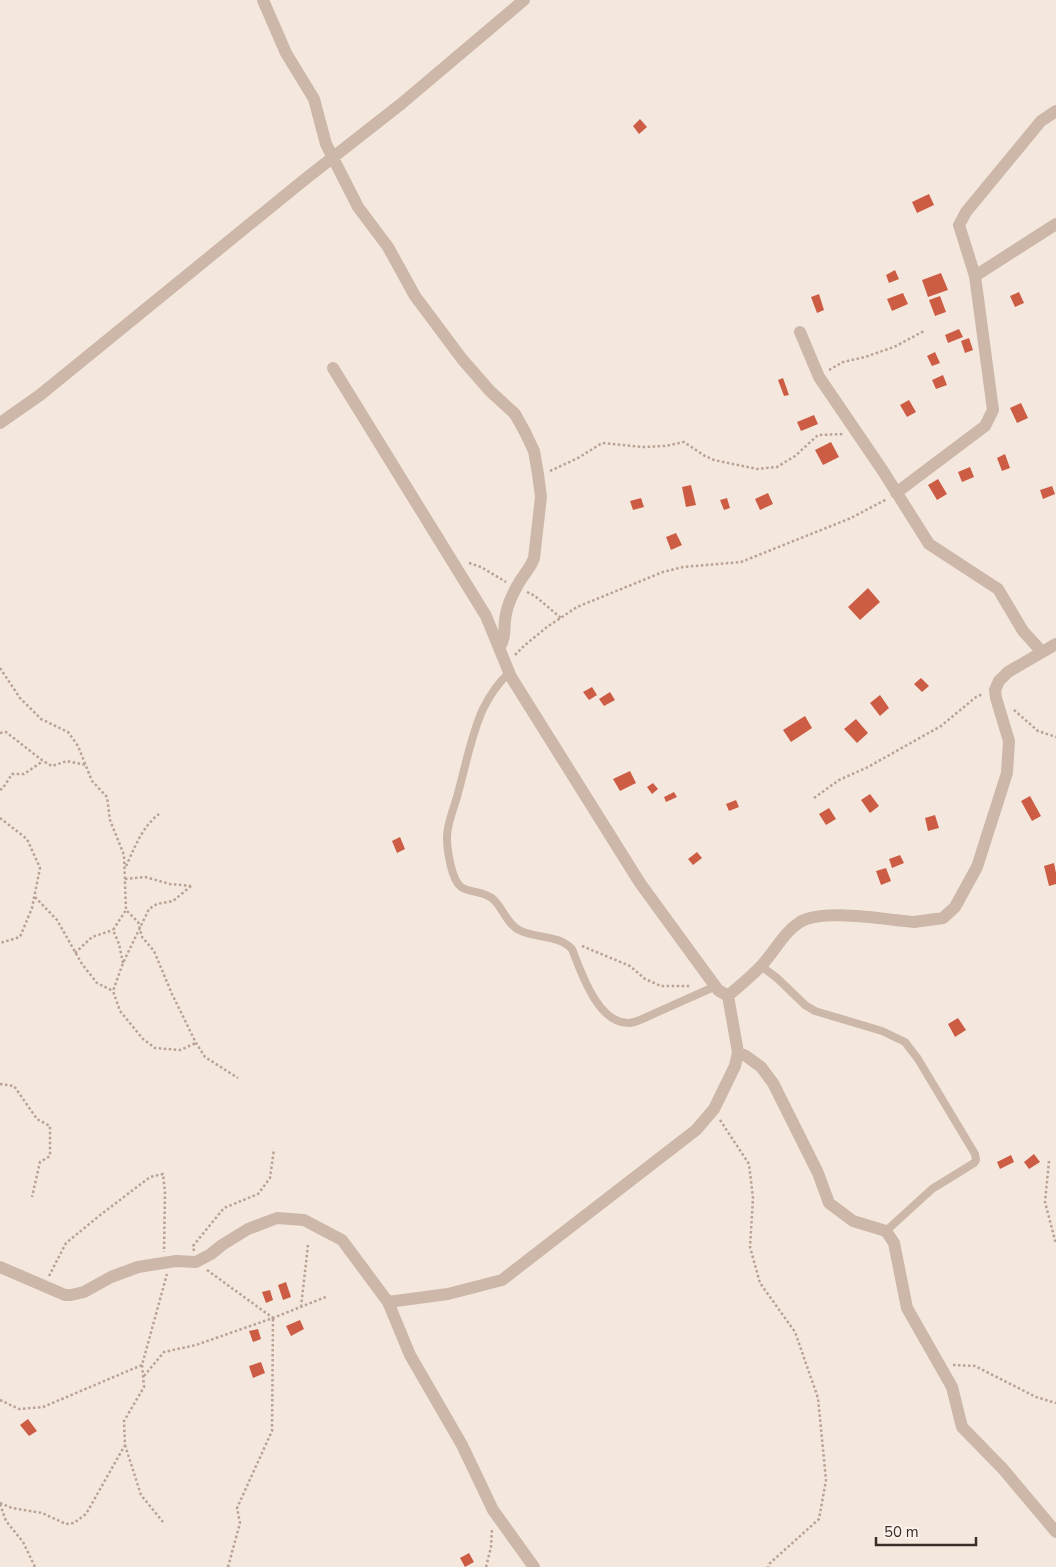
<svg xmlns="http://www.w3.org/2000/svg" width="1056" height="1567" viewBox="0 0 1056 1567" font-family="'Nunito Sans',sans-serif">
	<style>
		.building { fill: #cc5d44 }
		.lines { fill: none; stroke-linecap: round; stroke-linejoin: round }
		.path { stroke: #b9a193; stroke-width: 2.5; stroke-dasharray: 2.5 2.5; stroke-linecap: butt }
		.lane { stroke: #cdb7a9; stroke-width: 8 }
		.street { stroke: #cdb7a9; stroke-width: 12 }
	</style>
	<rect width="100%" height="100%" fill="#f4e8de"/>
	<path class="building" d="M640,119l7,8 -8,7 -6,-8z
		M929,194l5,11 -17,8 -5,-11z
		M895,270l4,9 -10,4 -3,-8z
		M941,273l7,17 -20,7 -6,-17z
		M1019,292l5,11 -9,4 -5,-11z
		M903,293l5,11 -16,7 -5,-12z
		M819,294l5,16 -7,3 -6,-16z
		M940,296l6,16 -11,4 -6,-16z
		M959,329l4,8 -15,6 -3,-8z
		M969,338l4,12 -8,3 -4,-12z
		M935,352l5,11 -8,3 -5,-10z
		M943,375l4,10 -11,4 -4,-9z
		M783,378l6,17 -5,1 -6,-16z
		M909,400l7,12 -9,5 -7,-12z
		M1021,403l7,15 -11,5 -7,-15z
		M814,415l4,9 -17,7 -4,-9z
		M831,442l8,15 -16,8 -8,-15z
		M1005,454l5,14 -8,3 -5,-13z
		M970,467l4,10 -12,5 -4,-10z
		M938,479l9,15 -10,6 -9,-15z
		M691,485l5,20 -10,2 -4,-20z
		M1052,486l3,8 -12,5 -3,-9z
		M768,493l5,11 -13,6 -5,-11z
		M641,498l3,9 -11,3 -3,-9z
		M727,498l3,10 -6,2 -4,-10z
		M676,533l6,12 -11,5 -5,-13z
		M868,588l12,14 -20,18 -12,-13z
		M921,678l8,8 -7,6 -8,-8z
		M592,687l5,8 -8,5 -6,-8z
		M610,692l5,8 -11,6 -5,-7z
		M880,695l9,13 -9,8 -10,-13z
		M805,716l7,12 -21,14 -8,-12z
		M856,719l12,14 -11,10 -13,-14z
		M630,771l6,12 -16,8 -7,-12z
		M653,783l5,6 -6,5 -5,-7z
		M674,792l3,5 -11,5 -2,-5z
		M870,794l9,12 -9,7 -9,-13z
		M1030,796l11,20 -9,5 -11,-20z
		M736,800l3,7 -10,4 -3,-7z
		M829,808l7,11 -10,6 -7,-11z
		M935,815l4,13 -11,3 -3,-13z
		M400,837l5,12 -8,4 -5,-12z
		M697,852l5,6 -9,7 -5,-6z
		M900,855l4,8 -12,5 -3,-9z
		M1054,863l2,10v11l-7,2 -5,-20z
		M886,868l5,13 -10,4 -5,-14z
		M958,1018l8,12 -11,7 -7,-13z
		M1034,1154l6,8 -11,7 -5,-7z
		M1011,1155l3,7 -14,7 -3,-7z
		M286,1282l5,15 -8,3 -5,-15z
		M270,1290l3,10 -7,3 -4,-11z
		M300,1320l4,9 -13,7 -5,-10z
		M258,1329l3,10 -8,3 -4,-11z
		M261,1362l4,11 -12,5 -4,-12z
		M28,1419l9,12 -8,5 -9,-11z
		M469,1553l5,9 -9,5 -5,-9z"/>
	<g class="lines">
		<path class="path" d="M829,370l14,-8 22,-5 29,-10 30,-16
			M550,471l28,-13 24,-15 41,4 22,-1 19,-4 21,14 9,4 43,9 20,-2 18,-11 23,-21 25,-1
			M469,563l12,4 25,15
			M527,592l8,4 26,22
			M515,655l10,-10 22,-18 30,-20 86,-35 20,-5 58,-5 110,-44 36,-19
			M0,668l20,30 21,21 27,13 10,14 14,35 15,16 3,23 14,35 2,55 12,12 4,15 12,14 18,43 24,49 9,14 33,21
			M1014,710l24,21 18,6
			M0,733l6,-1 37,29 9,5 15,-5 19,4
			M0,790l3,-2 9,-14h12l19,-13
			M814,798l25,-18 29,-13 73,-41 35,-29 7,-3
			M0,818l27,21 13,29 -8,40 -12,29 -20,6
			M126,866c9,-19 16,-39 33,-52
			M125,879l20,-2 25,7 21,2
			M191,886l-18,15 -16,3 -8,5 -26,54 -10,28 7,20 23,28 12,9 25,2 16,-7
			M35,897l22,23 25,44 15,19 16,8
			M582,946l48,20 15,13 16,7h29
			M75,953l17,-16 21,-7
			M123,963l-4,-19 -6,-14 13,-20
			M0,1084l14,2 23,33 13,7v30l-10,6 -8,35
			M720,1120l29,44 4,34 -3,49 10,36 35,49 23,66 8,82 -7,39 -50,45 -1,3
			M1049,1161l-4,41 11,42
			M194,1251l-1,-5 31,-38 34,-14 12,-16 4,-29
			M207,1270l66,48
			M49,1276l17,-33 33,-27 51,-39 13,-3 2,18 -1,60
			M301,1307l7,-62
			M953,1365l22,1 61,31 20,6
			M144,1376l20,-24 32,-7 77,-27 55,-22
			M0,1400l19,9 24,-2 99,-42
			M125,1445l16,50 22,27
			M0,1503l12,5 30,5 24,11 8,-1 12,-9 39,-69 -1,-24 20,-34 -2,-22 25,-91
			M0,1504l6,17 17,21 12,25
			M228,1567l12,-44 -3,-15 35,-77 1,-113
			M486,1567l5,-20 1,-18"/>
		<path class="lane" d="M509,673c-11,10 -19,22 -26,36 -12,26 -17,56 -25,84 -3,13 -11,30 -11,44 0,12 4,42 14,50 9,6 23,4 32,12 10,9 14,25 26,31 18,9 38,4 53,19 9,23 26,75 57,74 3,0 8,-2 11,-3l76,-34
			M761,966l16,12 28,27 10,6 67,20 23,11 13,17 57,95 1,6 -2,3 -42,26 -46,42"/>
		<path class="street" d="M263,0l23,53 28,46 12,45 32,63 30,40 27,49 47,63 28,32 25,23 10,18 9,19 4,23 3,23 -7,61c-3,9 -9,15 -14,23 -6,10 -12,22 -14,33 -3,12 1,23 -7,34
			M975,276l-16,-51 7,-13 75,-91 15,-10
			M800,332l19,45 64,94 46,73 69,45 25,42 19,21
			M333,368l153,248 25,61 129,206 78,107 10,6
			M0,423l40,-28 264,-215 97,-76 123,-104
			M896,493l89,-67 8,-16 -18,-134 81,-52
			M738,1052l8,4 15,11 12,16 45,90 11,30 24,18 33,10 8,12 13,65 45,79 10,40 41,42 53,63
			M0,1267l65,28h6l13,-3 27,-15 27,-10 38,-6 20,1 15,-8 11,-9 26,-16 29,-11 27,2 38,20 46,62 22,53 52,90 31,65 41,57
			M388,1302l60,-8 54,-14 194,-150 18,-21 21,-43 3,-14 -10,-56c11,-10 24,-20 34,-31 13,-14 22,-33 38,-43 24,-14 86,-2 114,0l29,-4 12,-11 22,-40 30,-94 2,-32 -13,-43 -1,-8 4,-9 9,-9 48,-28"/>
	</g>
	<path d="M876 1537v8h100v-8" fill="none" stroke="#3a2d29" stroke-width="2.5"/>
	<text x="884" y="1537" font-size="15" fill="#3a2d29" stroke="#fbf2eb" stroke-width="4" paint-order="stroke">50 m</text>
</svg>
